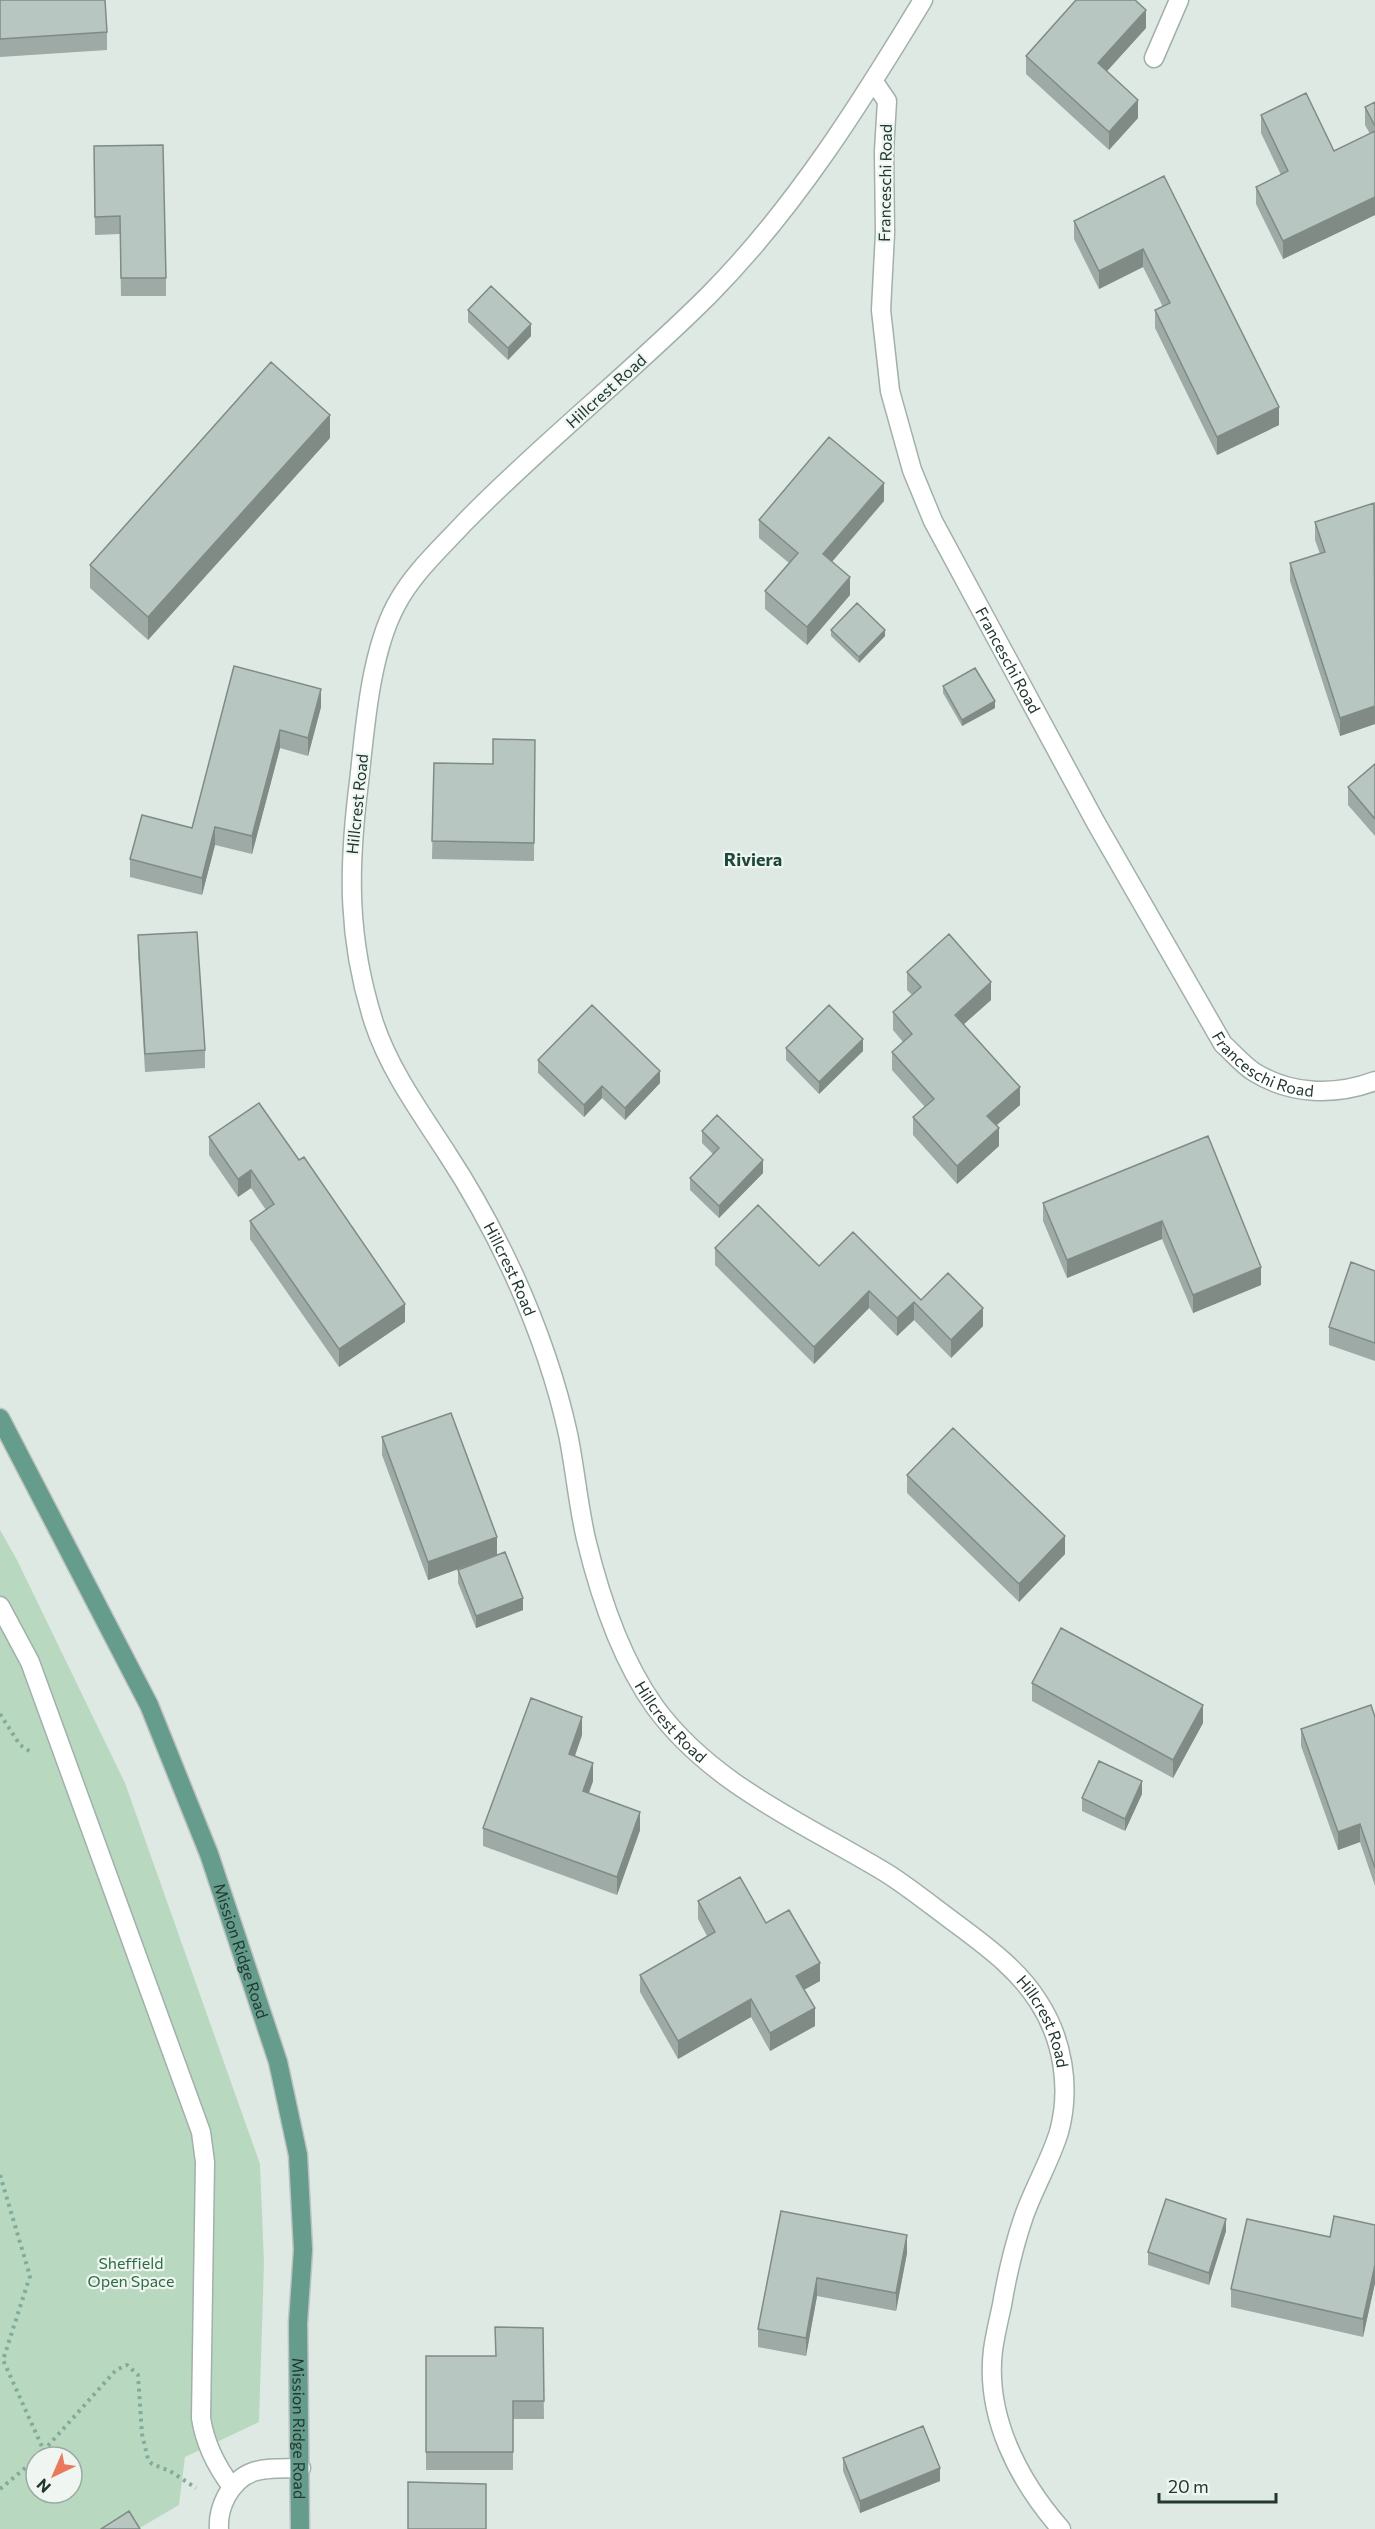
<svg xmlns="http://www.w3.org/2000/svg" width="1375" height="2529" viewBox="0 0 1375 2529" font-family="Commissioner,sans-serif">
	<style>
		.green { fill: #b8d9c0; fill-rule: evenodd }
		.lines { fill: none; stroke-linecap: round; stroke-linejoin: round }
		.minor-casing { stroke: #a2b0aa; stroke-width: 21 }
		.major-casing { stroke: #bcc3c1; stroke-width: 21 }
		.path { stroke: #81ab9b; stroke-width: 4; stroke-dasharray: 3 4.5; stroke-linecap: butt }
		.minor { stroke: #fff; stroke-width: 18 }
		.major { stroke: #669c8b; stroke-width: 18 }
		.wall { fill: #9daaa5 }
		.shaded-wall { fill: #808b86 }
		.building { fill: #b7c6c0; stroke: #808b86; stroke-width: 1.5 }
		.labels { text-anchor: middle; stroke-width: 4.5; stroke-linejoin: round; paint-order: stroke }
		.street-label { font-size: 16px; fill: #213830; stroke: #eff6f2 }
		.park-label { font-size: 16px; fill: #2e6c43; stroke: #eff6f2 }
		.neighbourhood-label { font-size: 18px; font-weight: bold; fill: #1e483c; stroke: #eff6f2 }
	</style>
	<rect width="100%" height="100%" fill="#dfe9e4"/>
	<path class="green" d="M0,1530l17,30 108,223 135,381 4,99 -5,159 -74,35 -6,48 -41,24h-138zM36,2457h36v36h-36z"/>
	<g class="lines">
		<defs>
			<g id="minor">
				<path id="s1" d="M923,0c-63,104 -128,208 -214,295 -79,79 -167,148 -245,228 -24,26 -51,50 -68,82 -26,49 -31,122 -37,177 -11,86 -12,157 15,241 16,48 47,90 74,132 25,38 47,79 66,120 23,51 42,104 54,159 7,34 10,70 18,105 14,58 34,119 69,168 58,79 151,117 233,167 25,16 49,36 74,54 28,21 57,43 76,73 25,38 33,87 21,131 -9,29 -25,56 -35,84 -10,29 -17,59 -22,89 -3,14 -7,30 -9,45 -8,66 25,130 68,179"/>
				<path d="M1154,58l25,-58"/>
				<path id="s2" d="M874,82l13,19 -3,50 1,82 -4,77 9,81 22,79 21,51 163,302 127,221c10,9 20,21 31,28 37,23 81,24 121,9"/>
				<path d="M0,1606l30,56 171,470 4,30 -4,256c4,26 15,48 31,69"/>
				<path d="M219,2529c-1,-12 2,-22 7,-32 18,-33 42,-28 75,-29"/>
			</g>
			<g id="major">
				<path id="s3" d="M0,1418l149,287 60,149 69,208 20,93 5,95 -5,73 2,206"/>
			</g>
		</defs>
		<use href="#minor" class="minor-casing"/>
		<use href="#major" class="major-casing"/>
		<path class="path" d="M0,1714l20,31 11,7
			M0,2175l30,101 -27,84 41,91
			M38,2457l78,-87 11,-5 11,10 4,59 6,25 4,5 18,7 26,17
			M0,2489l36,-30"/>
		<use href="#minor" class="minor"/>
		<use href="#major" class="major"/>
	</g>
	<path class="wall" d="M0,0l107,32v18l-107,7z
		M1146,28l-39,43 31,47 -29,32 -83,-76v-18z
		M1375,102v113l-92,44 -27,-55v-17l25,-12 -20,-42v-18l73,36 36,-17 -5,-9v-18z
		M94,146l72,132v18h-45l-1,-62 -25,1z
		M1164,176l115,249 -62,30 -62,-127v-18l8,-3 -20,-40 -44,22 -25,-50v-18z
		M468,310l63,26 -23,24 -40,-38z
		M330,438l-182,202 -58,-52v-23z
		M884,501l-52,61 18,33 -43,50 -42,-36v-18l24,-28 -30,-25v-18z
		M1375,505v219l-35,12 -50,-155v-18l30,-9 -5,-14v-18z
		M831,630l54,6 -26,27 -28,-27z
		M234,666l87,41 -13,49 -28,-8 -28,106 -37,-9 -13,50 -72,-18v-18l62,-31z
		M943,686l52,22 -33,18 -19,-33z
		M535,740l-1,121 -102,-2 2,-96 59,1z
		M1375,764v72l-27,-31v-18z
		M138,935l67,115v18l-60,4 -7,-119z
		M907,972l84,28 -27,24 56,81 -24,21 3,20 -42,38 -44,-49v-18l12,-10 -33,-37v-18l11,-10 -10,-12v-18l19,-17 -5,-5z
		M786,1048l77,3 -44,43 -33,-34z
		M538,1060l122,23 -35,37 -23,-22 -18,19 -46,-44z
		M259,1103l146,219 -66,45 -89,-128v-18l16,-11 -15,-22 -13,9 -29,-42v-18z
		M702,1131l61,42 -44,45 -29,-28v-12l23,-24 -11,-11z
		M1208,1136l53,149 -68,28 -31,-74 -95,39 -24,-57v-18z
		M715,1248l104,18 102,34 62,26 -32,32 -37,-38 -17,16 -28,-28 -55,56 -99,-99z
		M1375,1271v90l-46,-16v-18z
		M382,1437l115,118 -69,25 -46,-125z
		M907,1475l158,79 -46,48 -112,-109z
		M458,1570l65,40 -47,18 -18,-45z
		M1032,1683l171,40 -30,55 -141,-77z
		M1375,1717v169l-15,-44 -22,8 -37,-104v-17z
		M582,1735l-7,21 18,25 -4,12 51,37 -23,65 -134,-49v-18z
		M1142,1794l-17,37 -43,-20v-13z
		M698,1901l68,22 54,58 -16,9 11,36 -45,25 -19,-34 -73,42 -38,-67v-17l67,-39 -9,-17z
		M781,2211l126,42 -11,58 -79,-15 -11,60 -48,-9v-18z
		M1375,2225v58l-12,54 -132,-30v-18l99,-52z
		M1226,2231l-17,54 -61,-20v-13z
		M543,2328l1,91h-31v51h-87v-114h70z
		M843,2458l97,23 -80,32 -17,-42z"/>
	<path class="shaded-wall" d="M1146,10v18l-48,53v-18z
		M1138,100v18l-29,32v-18z
		M1375,197v18l-92,44v-18z
		M1143,249v18l-44,22v-18z
		M531,324v12l-23,24v-12z
		M1279,407v18l-62,30v-18z
		M330,415v23l-182,202v-23z
		M884,483v18l-61,71v-18z
		M850,577v18l-43,50v-18z
		M885,630v6l-26,27v-6z
		M321,689v18l-13,49v-18z
		M995,701v7l-33,18v-6z
		M1375,706v18l-35,12v-18z
		M280,730v18l-28,106v-18z
		M215,827v18l-13,50v-17z
		M991,982v18l-36,32v-17z
		M863,1039v12l-44,43v-12z
		M660,1071v12l-35,37v-12z
		M602,1086v12l-18,19v-12z
		M1020,1087v18l-33,28v-17z
		M999,1128v18l-42,38v-18z
		M763,1160v13l-44,45v-12z
		M251,1170v18l-13,9v-18z
		M1162,1221v18l-95,39v-18z
		M1261,1267v18l-68,28v-18z
		M869,1291v17l-55,56v-17z
		M914,1302v18l-17,16v-18z
		M405,1304v18l-66,45v-18z
		M983,1308v18l-32,32v-18z
		M1065,1536v18l-46,48v-18z
		M497,1537v18l-69,25v-18z
		M523,1598v12l-47,18v-12z
		M1203,1705v18l-30,55v-18z
		M582,1717v18l-13,37v-18z
		M593,1763v18l-10,28v-18z
		M1142,1781v13l-17,37v-12z
		M640,1812v18l-23,65v-18z
		M1360,1824v18l-22,8v-18z
		M820,1963v18l-24,13v-18z
		M751,1999v18l-73,42v-18z
		M815,2008v18l-45,25v-18z
		M1226,2219v12l-17,54v-12z
		M907,2235v18l-11,58v-18z
		M1375,2265v18l-12,54v-18z
		M817,2278v18l-11,60v-18z
		M940,2468v13l-80,32v-12z"/>
	<path class="building" d="M0,0h105l2,32 -107,7z
		M1076,0h59l11,10 -48,53 40,37 -29,32 -83,-76z
		M1306,93l28,58 41,-20v66l-92,44 -27,-54 32,-16 -27,-56z
		M1375,102v24l-10,-19z
		M163,145l3,133h-45l-1,-62 -25,1 -1,-71z
		M1164,176l115,231 -62,30 -62,-127 15,-7 -27,-54 -44,22 -25,-50z
		M491,286l40,38 -23,24 -40,-38z
		M271,362l59,53 -182,202 -58,-52z
		M829,437l55,46 -61,71 27,23 -43,50 -42,-36 33,-38 -39,-33z
		M1374,503l1,203 -35,12 -50,-155 35,-11 -10,-30z
		M857,603l28,27 -26,27 -28,-27z
		M234,666l87,23 -13,49 -28,-8 -28,106 -37,-9 -13,51 -72,-19 12,-44 50,13z
		M975,668l20,33 -33,19 -19,-34z
		M493,739l42,1 -1,103 -102,-2 2,-78 59,1z
		M1375,764v55l-27,-32z
		M197,932l8,118 -60,4 -7,-119z
		M949,934l42,48 -36,33 65,72 -33,29 12,12 -42,38 -44,-49 21,-18 -42,-47 20,-18 -19,-22 28,-25 -14,-15z
		M592,1005l68,66 -35,37 -23,-22 -18,19 -46,-45z
		M829,1005l34,34 -44,43 -33,-34z
		M259,1103l40,57 5,-3 101,147 -66,45 -89,-128 24,-17 -23,-34 -13,9 -29,-42z
		M717,1115l46,45 -44,46 -29,-28 29,-30 -17,-17z
		M1208,1136l53,131 -68,28 -31,-74 -95,39 -24,-57z
		M758,1205l61,61 34,-34 68,68 27,-27 35,35 -32,32 -37,-38 -17,16 -28,-27 -55,56 -99,-99z
		M1351,1262l24,9v72l-46,-16z
		M451,1413l46,124 -69,25 -46,-125z
		M953,1428l112,108 -46,48 -112,-109z
		M505,1552l18,46 -47,18 -18,-46z
		M1061,1628l142,77 -30,55 -141,-77z
		M531,1698l51,19 -13,37 24,9 -10,28 57,21 -23,65 -134,-49z
		M1371,1705l4,12v151l-15,-44 -22,8 -37,-103z
		M1099,1761l43,20 -17,38 -43,-21z
		M740,1877l26,46 23,-13 31,53 -24,13 19,32 -45,25 -19,-34 -73,42 -38,-66 75,-43 -17,-31z
		M1166,2199l60,20 -17,54 -61,-21z
		M781,2211l126,24 -11,58 -79,-15 -11,60 -48,-9z
		M1334,2216l41,9v40l-12,54 -132,-30 16,-70 83,18z
		M495,2327l48,1 1,73h-31v51h-87v-96h70z
		M923,2426l17,42 -80,33 -17,-43z
		M408,2482l78,2v45h-78z
		M129,2511l11,18h-39z"/>
	<g class="labels">
		<g class="street-label">
			<text transform="translate(885 183) rotate(-89)" y="6">Franceschi Road</text>
			<text transform="translate(606 391) rotate(-42)" y="6">Hillcrest Road</text>
			<text dy="6" stroke="none"><textPath href="#s2" startOffset="609">Franceschi Road</textPath></text>
			<text transform="translate(357 804) rotate(-84)" y="6">Hillcrest Road</text>
			<text dy="6" stroke="none"><textPath href="#s2" startOffset="1095">Franceschi Road</textPath></text>
			<text dy="6" stroke="none"><textPath href="#s1" startOffset="1514">Hillcrest Road</textPath></text>
			<text dy="6" stroke="none"><textPath href="#s1" startOffset="2000">Hillcrest Road</textPath></text>
			<text dy="6" stroke="none"><textPath href="#s3" startOffset="586">Mission Ridge Road</textPath></text>
			<text dy="6" stroke="none"><textPath href="#s1" startOffset="2486">Hillcrest Road</textPath></text>
			<text dy="6" stroke="none"><textPath href="#s3" startOffset="1072">Mission Ridge Road</textPath></text>
		</g>
		<g class="park-label">
			<text x="131" y="2269">Sheffield<tspan x="131" dy="18">Open Space</tspan></text>
		</g>
		<g class="neighbourhood-label">
			<text x="753" y="866">Riviera</text>
		</g>
	</g>
	<g transform="translate(54 2475) rotate(224)"><circle r="28" fill="#eff6f2" stroke="#9daaa4" stroke-width="1.5"/>
	<path d="M0-4.5L10 22L0 15L-10 22Z" fill="#e9785d"/>
	<text y="-9" font-size="16" font-weight="bold" text-anchor="middle" fill="#213830">N</text>
	</g>
	<path d="M1159 2493v9h117v-9" fill="none" stroke="#213830" stroke-width="3"/>
	<text x="1168" y="2493" font-size="18" fill="#213830" stroke="#eff6f2" stroke-width="4.5" paint-order="stroke">20 m</text>
</svg>
